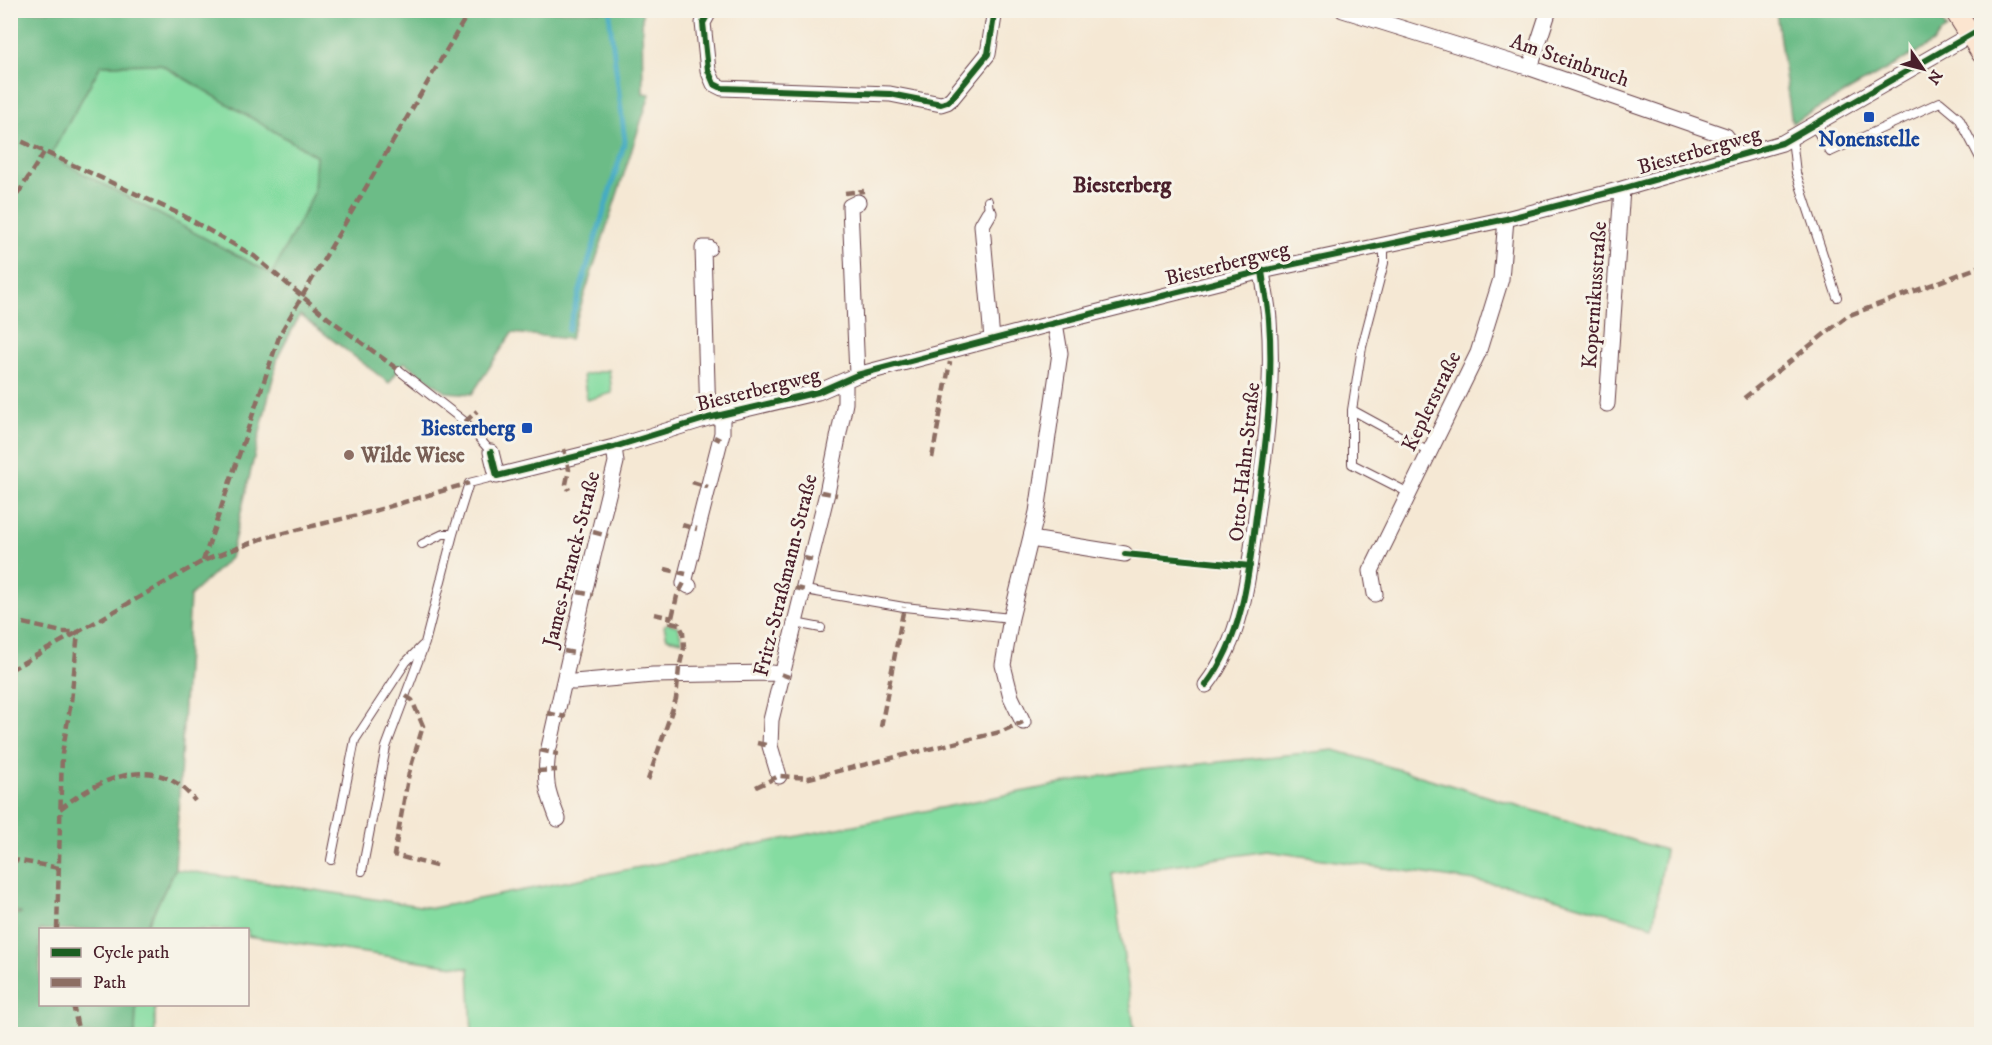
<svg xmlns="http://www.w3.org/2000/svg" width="1992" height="1045" viewBox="0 0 1992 1045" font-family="'IM FELL DW Pica',serif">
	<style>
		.green { fill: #85dca1; stroke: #687e66; stroke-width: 1.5 }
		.forest { fill: #6cbc87; stroke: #5b6e59; stroke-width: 1.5; fill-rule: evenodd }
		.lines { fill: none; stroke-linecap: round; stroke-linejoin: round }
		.stream { stroke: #44abc4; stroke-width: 5 }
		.lane-casing { stroke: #643d44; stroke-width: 10 }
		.street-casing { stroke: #643d44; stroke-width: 17 }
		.secondary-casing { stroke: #643d44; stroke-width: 23 }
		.lane { stroke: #fff; stroke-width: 8 }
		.street { stroke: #fff; stroke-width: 15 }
		.secondary { stroke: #fce5d0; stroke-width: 21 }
		.quiet { stroke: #8d6e63; stroke-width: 4.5; stroke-dasharray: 9 4.5; stroke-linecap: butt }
		.cycleway-casing { stroke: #f7f3e8; stroke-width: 10 }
		.cycleway { stroke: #1b5e20; stroke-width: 6 }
		.transit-dot { fill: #1a4fb4; stroke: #f7f3e8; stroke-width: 2 }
		.education-dot { fill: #8d6e63; stroke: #f7f3e8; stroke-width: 2 }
		.labels { text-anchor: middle; stroke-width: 6; stroke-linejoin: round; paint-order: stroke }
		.street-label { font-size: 21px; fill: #4a1f2b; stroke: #f7f3e8 }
		.transit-label { font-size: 21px; font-weight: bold; fill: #164399; stroke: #f7f3e8 }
		.education-label { font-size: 21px; font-weight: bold; fill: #785e54; stroke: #f7f3e8; text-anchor: start }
		.neighbourhood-label { font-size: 22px; font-weight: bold; fill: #4a1f2b; stroke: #f7f3e8 }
	</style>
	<rect width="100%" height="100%" fill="#f7f3e8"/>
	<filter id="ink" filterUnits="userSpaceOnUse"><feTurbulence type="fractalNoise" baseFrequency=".0167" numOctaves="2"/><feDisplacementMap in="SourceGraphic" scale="12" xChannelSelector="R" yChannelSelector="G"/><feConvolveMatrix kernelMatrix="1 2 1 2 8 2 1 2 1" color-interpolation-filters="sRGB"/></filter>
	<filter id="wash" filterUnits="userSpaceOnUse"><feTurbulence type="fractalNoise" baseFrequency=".008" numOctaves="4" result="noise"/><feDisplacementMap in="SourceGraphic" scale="24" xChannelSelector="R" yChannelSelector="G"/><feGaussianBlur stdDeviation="1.35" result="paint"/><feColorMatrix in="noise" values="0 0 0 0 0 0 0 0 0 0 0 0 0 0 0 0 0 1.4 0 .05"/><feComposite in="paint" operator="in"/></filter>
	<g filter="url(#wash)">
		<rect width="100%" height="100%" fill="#f5e8d4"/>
		<path class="green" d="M160,64l156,92 -2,37 -42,81 -222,-118 51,-91z
			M609,370l3,23 -25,7 -4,-25z
			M668,623l10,3 4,15 -15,-3 -3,-12z
			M1334,750l331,100 -12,76 -137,-39 -249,-36 -155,23 23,160h-663l-3,-66 -221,-32v-6h-103l30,-61 258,39 689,-136z
			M136,1005h19v29h-20z"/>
		<path class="forest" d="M1783,10l152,1 12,18 -8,5 -6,9 -141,80 -16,-111z
			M11,11h631l1,82 7,1 -80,245 -58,-6 -40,61 -26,-2 -42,-30 -15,21 -89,-68 -22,42 -48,201 -40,38 -15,273 -30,60 -105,1v74l96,1 -1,29h-124v-120h11l-11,-5zM160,64l156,92 -2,37 -42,81 -222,-118 51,-91z"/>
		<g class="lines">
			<path class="stream" d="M568,330l57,-189 -15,-119 1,-12"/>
		</g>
	</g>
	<g filter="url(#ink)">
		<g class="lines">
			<defs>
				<path id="lane" d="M1814,126l16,26 110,-50 19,16 23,44
					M1792,138l4,35 41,124
					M988,201l1,12
					M400,371l65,51 26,30
					M1352,410l10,-63 22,-84v-19
					M1409,493l-57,-29v-54l77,42
					M422,544l21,-10h10
					M805,590l99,17 107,11
					M795,623l26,5
					M331,860l24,-120 51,-78 16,-16
					M362,871l24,-124 39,-104 28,-109 16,-51 28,-7"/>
				<path id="street" d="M710,10l-7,13 5,47 6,14 8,4 168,6 51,10 6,-2 5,-4 36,-44 7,-44
					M1343,10l187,58 196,68 11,20
					M1530,68l19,-58
					M989,213l-7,12 10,114
					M857,375l-7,-169 8,-4
					M1607,404l15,-215
					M708,418l-5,-170h6
					M491,452l6,24 117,-29 94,-29 110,-26 39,-17 186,-49 219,-55 244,-52 116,-30 160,-46 200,-115
					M1031,539l94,15
					M689,586l-5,-3 38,-150v-19
					M1375,594l-4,-23 107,-218 23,-74 5,-60
					M564,681l10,1 79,-7 118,-2 10,1
					M1206,685c37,-48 43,-111 50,-169 9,-64 18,-131 13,-196 -1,-16 -5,-33 -7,-49
					M1023,722l-12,-25 -8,-32 8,-47 26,-106 23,-159 -5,-30
					M779,776l-9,-30 1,-26 56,-227 18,-90v-21
					M558,819c-11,-28 -14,-37 -10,-67l36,-159 32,-131 -2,-15"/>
				<path id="secondary" d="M1955,10l27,43"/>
			</defs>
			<use href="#lane" class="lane-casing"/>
			<use href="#street" class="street-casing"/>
			<use href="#secondary" class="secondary-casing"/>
			<use href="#lane" class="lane"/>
			<use href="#street" class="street"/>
			<use href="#secondary" class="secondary"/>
			<path class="quiet" d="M10,136l172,79 72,41 74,62 72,53
				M845,193l19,-2
				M10,206l35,-55
				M1744,398l103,-82 135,-50
				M465,422l12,-11
				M714,437l6,3
				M564,449l5,21 -3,14 3,6
				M932,458l18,-96
				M692,482l16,5
				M821,492l16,3
				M682,525l15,4
				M593,532l15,4
				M804,558l8,2
				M203,561l77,-227 190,-324
				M665,569l21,5
				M795,588l10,2
				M578,592l15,3
				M654,614l18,4
				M10,620l52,12h16
				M564,651l15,3
				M10,670l68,-38
				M781,674l8,3
				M406,696l6,4 11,26 -14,47 -15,82 42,11
				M547,713l19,4
				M881,727l23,-120
				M757,743l13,3
				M540,750l18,4
				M537,771l20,-1
				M648,780l28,-81 3,-31 5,-20 -1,-16 -4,-8 -8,-2 6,-26 7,-13
				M756,787l23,-11 30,2 191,-46 23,-10
				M60,809c39,-31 98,-58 135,-8
				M10,859l49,9
				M57,930l5,-176 9,-52 7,-70 125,-71 61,-23 110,-27 95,-28
				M73,1004l6,30"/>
			<defs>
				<path id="cycleway" d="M710,10l-7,13 5,47 6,14 8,4 168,6 51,10 6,-2 5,-4 36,-44 7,-44
					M491,452l6,24 117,-29 94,-29 110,-26 39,-17 186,-49 219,-55 244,-52 116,-30 160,-46 200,-115
					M1125,554l125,12
					M1206,685c37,-48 43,-111 50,-169 9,-64 18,-131 13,-196 -1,-16 -5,-33 -7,-49"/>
			</defs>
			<use href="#cycleway" class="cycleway-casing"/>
			<use href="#cycleway" class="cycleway"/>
		</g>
	</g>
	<g class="transit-dot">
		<rect x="1863" y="111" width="12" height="12" rx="3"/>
		<rect x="521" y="422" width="12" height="12" rx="3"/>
	</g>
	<circle class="education-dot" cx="349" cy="455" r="6"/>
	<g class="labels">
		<g class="street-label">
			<text transform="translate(1570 60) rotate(19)" y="7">Am Steinbruch</text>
			<text transform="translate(1699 150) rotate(-16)" y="7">Biesterbergweg</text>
			<text transform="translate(1227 263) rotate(-14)" y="7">Biesterbergweg</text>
			<text transform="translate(1594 295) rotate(-86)" y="7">Kopernikusstraße</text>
			<text transform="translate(758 389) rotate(-14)" y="7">Biesterbergweg</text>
			<text transform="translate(1431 401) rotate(-64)" y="7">Keplerstraße</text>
			<text transform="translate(1244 462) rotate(-84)" y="7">Otto-Hahn-Straße</text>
			<text transform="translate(571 559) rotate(-76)" y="7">James-Franck-Straße</text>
			<text transform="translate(785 575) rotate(-76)" y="7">Fritz-Straßmann-Straße</text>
		</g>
		<g class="transit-label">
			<text x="1869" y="146">Nonenstelle</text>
			<text x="515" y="435" text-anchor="end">Biesterberg</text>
		</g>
		<g class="education-label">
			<text x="361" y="462">Wilde Wiese</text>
		</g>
		<g class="neighbourhood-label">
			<text x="1122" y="192">Biesterberg</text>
		</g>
	</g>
	<rect width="1992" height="1045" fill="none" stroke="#f7f3e8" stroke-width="36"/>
	<rect x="39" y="928" width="210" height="78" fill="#f7f3e8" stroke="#b29e9c" stroke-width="1.5"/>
	<rect x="51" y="948" width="30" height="9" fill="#1b5e20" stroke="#b29e9c" stroke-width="1.5"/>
	<text x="93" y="958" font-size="18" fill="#4a1f2b">Cycle path</text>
	<rect x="51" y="978" width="30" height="9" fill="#8d6e63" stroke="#b29e9c" stroke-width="1.5"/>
	<text x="93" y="988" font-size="18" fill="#4a1f2b">Path</text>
	<g transform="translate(1923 69) rotate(125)" stroke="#f7f3e8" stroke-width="4.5" paint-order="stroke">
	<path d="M0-4.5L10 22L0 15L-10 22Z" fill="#4a1f2b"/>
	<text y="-9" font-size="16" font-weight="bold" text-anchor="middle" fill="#4a1f2b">N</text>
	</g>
</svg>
